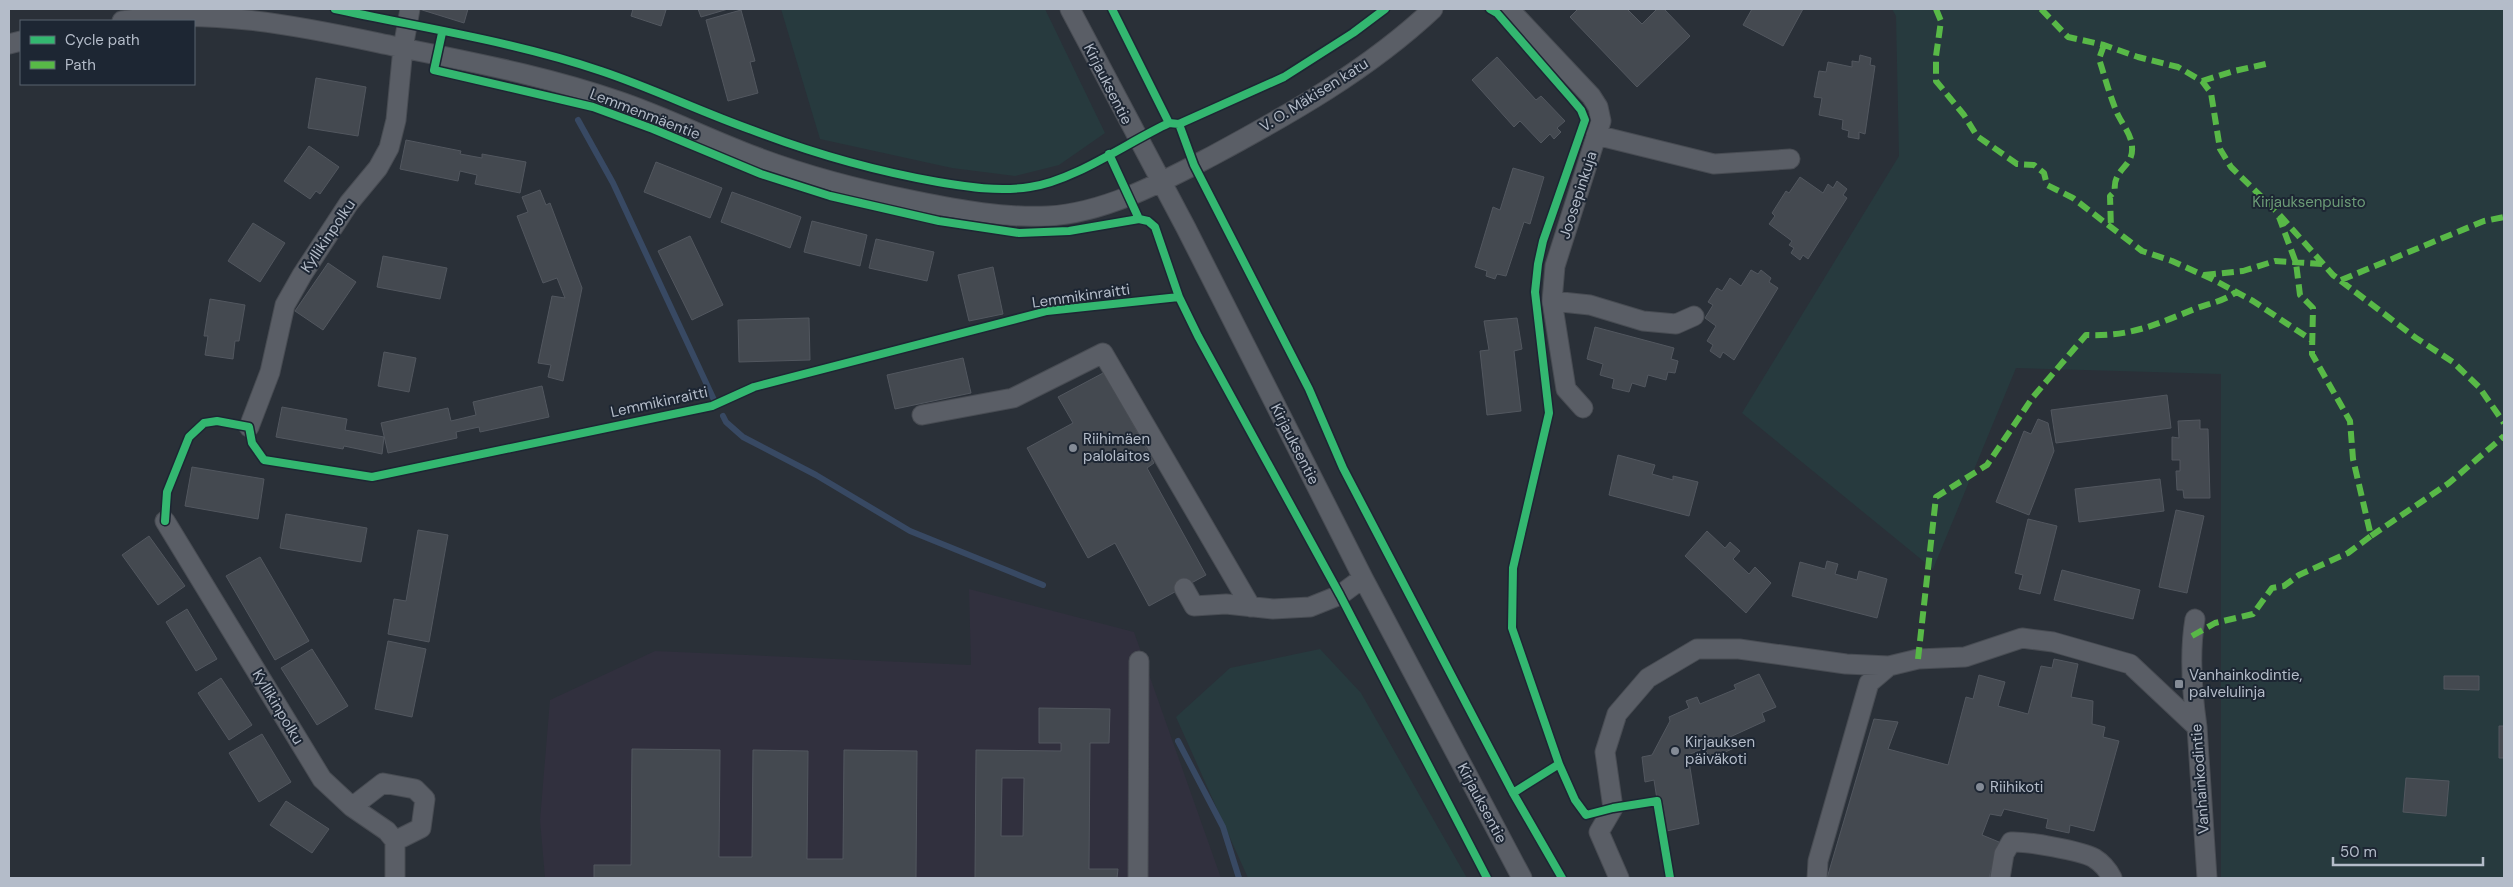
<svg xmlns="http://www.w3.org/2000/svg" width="2513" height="887" viewBox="0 0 2513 887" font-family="'DM Sans',sans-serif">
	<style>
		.medical { fill: #31303e }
		.green { fill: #273a3e }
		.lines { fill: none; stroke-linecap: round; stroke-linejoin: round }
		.stream { stroke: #384963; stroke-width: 6 }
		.building { fill: #444950; stroke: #52575f; fill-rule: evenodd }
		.minor-casing { stroke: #484c53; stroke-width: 21 }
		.minor { stroke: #5a5e66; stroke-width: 19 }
		.quiet { stroke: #58b947; stroke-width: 6; stroke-dasharray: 12 6; stroke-linecap: butt }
		.cycleway-casing { stroke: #1d2633; stroke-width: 11 }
		.cycleway { stroke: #33b770; stroke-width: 8 }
		.poi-dot { fill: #848b96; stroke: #1d2633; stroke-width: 2 }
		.labels { text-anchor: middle; stroke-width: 4; stroke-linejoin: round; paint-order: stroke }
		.street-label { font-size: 15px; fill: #b4bcc9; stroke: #1d2633 }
		.park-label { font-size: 15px; fill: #6b9a76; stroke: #1d2633 }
		.poi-label { font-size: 15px; fill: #b4bcc9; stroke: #1d2633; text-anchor: start }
	</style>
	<rect width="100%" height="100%" fill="#2a3038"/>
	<path class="medical" d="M969,589l165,43 87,246h-676l-5,-58 10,-120 105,-49 316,14z"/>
	<path class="green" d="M781,9h264l60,124 -46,32 -44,11 -63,-8 -132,-29z
		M1892,9h612v869h-283v-504l-205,-6 -83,201 -191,-156 157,-257 -3,-140z
		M1320,649l41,44 106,185h-219l-72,-161 54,-49z"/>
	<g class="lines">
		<path class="stream" d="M578,120l35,63 102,219
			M723,416l3,6 17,15 73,38 94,56 133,54
			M1178,741l45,86 16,51"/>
	</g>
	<path class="building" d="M419,9h49l-4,14z
		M633,9h27l6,1 -5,16 -30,-10z
		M698,9h30l-27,8z
		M1578,9h49l15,15 15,-15h7l26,27 -53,51 -67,-70z
		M1752,9h51l-20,37 -40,-21z
		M741,10l14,51 -5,1 8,31 -30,8 -22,-81z
		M1860,55l11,3 -1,7 5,1 -10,68 -6,-2v7l-11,-2 1,-6 -7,-2 1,-9 -24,-5 3,-17 -8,-1 5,-26 7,1 2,-10 24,5v-6l7,1z
		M1497,57l39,43 5,-4 24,25 -8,7 4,4 -7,7 -4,-5 -9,9 -21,-22 -6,6 -42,-47z
		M316,78l50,9 -8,49 -50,-8z
		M406,140l55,11 -1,3 22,4v-4l44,8 -6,31 -45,-9 2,-9 -17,-4 -2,10 -58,-12z
		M309,146l30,21 -19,27 -4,-3 -6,8 -26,-18z
		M656,162l66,26 -12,30 -66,-26z
		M1513,168l31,9 -14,47 -6,-2 -18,54 -9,-2 -2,5 -9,-3 1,-5 -12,-4 18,-60 7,3z
		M1800,177l23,16 5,-9 5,4 4,-7 10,8 -4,6 4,3 -39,61 -5,-4 -3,5 -9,-7 3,-5 -5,-3 3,-4 -23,-17 6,-8 -3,-3 14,-22 3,2z
		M540,190l6,15 4,-2 32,85 -19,93 -15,-4 3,-12 -13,-2 14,-67 13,2 -8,-20 -14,5 -26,-67 11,-4 -6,-15z
		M732,192l69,25 -11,31 -69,-26z
		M812,221l55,14 -7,31 -56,-14z
		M253,223l32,20 -25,39 -32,-21z
		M690,236l33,69 -31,15 -34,-69z
		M876,239l58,13 -7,29 -58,-13z
		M383,256l64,12 -7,31 -63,-12z
		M328,263l28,19 -33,48 -28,-19z
		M993,267l10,47 -34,7 -11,-46z
		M1751,270l7,4 3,-4 10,8 -2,4 9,6 -44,72 -11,-8 -3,6 -10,-7 3,-6 -6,-4 9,-15 -11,-8 8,-13 -5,-3 9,-14 5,3 8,-13 11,8z
		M210,299l35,6 -6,36h-4l-2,18 -28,-4 3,-19h-4z
		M809,318l1,42 -71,2 -1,-42z
		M1517,318l5,31 -8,2 7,60 -34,4 -7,-64 9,-1 -5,-29z
		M1595,327l79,21 -3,11 7,2 -3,12 -7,-1 -2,8 -18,-5 -3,12 -13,-4 -3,9 -17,-4 2,-9 -14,-4 3,-11 -16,-5z
		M384,352l32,6 -7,34 -31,-6z
		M963,358l8,35 -76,16 -8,-34z
		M1105,372l49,91 -7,5 59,107 -57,31 -34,-63 -27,15 -61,-110 46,-25 -15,-26z
		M542,386l7,31 -69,15 -1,-5 -23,5 1,6 -69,15 -7,-30 67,-15 3,13 25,-6 -3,-13z
		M2167,395l4,33 -115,15 -5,-33z
		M282,407l65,12 -2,11 39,7 -2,17 -38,-8 -1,3 -67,-12z
		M2038,419l10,4 6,28 -25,64 -33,-13 28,-71 7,3z
		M2200,420v9h8l2,69h-26l-1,-8h-6l-1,-19h4v-11h-8v-23l7,1 -1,-17z
		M1618,455l37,10 -3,9 21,6v-4l25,6 -9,34 -80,-21z
		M192,467l72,12 -6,40 -73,-13z
		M2160,479l4,32 -85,11 -4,-33z
		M2176,510l28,6 -17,77 -28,-6z
		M286,514l81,14 -6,34 -81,-14z
		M2028,519l29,7 -17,68 -21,-5 4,-14 -8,-2z
		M418,530l30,5 -19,107 -41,-8 6,-35 12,2z
		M1707,531l18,17 5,-6 10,9 -7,8 16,15 6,-7 16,16 -25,30 -61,-57z
		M149,536l36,50 -27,19 -36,-50z
		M260,557l49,84 -34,19 -49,-84z
		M1827,561l11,3 -3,10 22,6 2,-9 28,8 -10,39 -85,-22 8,-34 25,7z
		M2062,570l78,20 -7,29 -79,-19z
		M187,609l30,50 -21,12 -30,-49z
		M388,641l38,8 -14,68 -37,-8z
		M312,649l36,57 -31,19 -36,-57z
		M2054,659l24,5 -7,33 22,4 -1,23 13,3 -2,10 16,4 -25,90 -24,-6 -1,8 -23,-5 2,-9 -44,-10 -3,7 -11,-2 -8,21 17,7 -10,36h-162l47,-159 24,3 -10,27 60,16 18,-68 7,2 6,-24 26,7 -7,24 30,8 13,-48 11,2z
		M1759,674l17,33 -14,6 3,8 -35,16 4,11 -24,11 -5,-11 -17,7 11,69 -37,8 -8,-52 -9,2 -3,-25 10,-2 18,-34 -1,-4 20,-9 -3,-7 11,-4 3,7 36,-15 -2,-4z
		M2444,676h35v14l-35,-1z
		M221,678l31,47 -23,15 -31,-47z
		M1039,708l71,1 -1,34h-19l-1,126h29l-1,9h-142l1,-128 85,1v-8h-22zM1002,778h22l-1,58h-22z
		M2499,726h5v32h-5z
		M262,734l29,48 -32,20 -30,-49z
		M632,749l88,1 -1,107h33l1,-107 55,1 -1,108h36l1,-109 73,1 -1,127h-322v-13h37z
		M2406,778l43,3 -3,35 -43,-4z
		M286,801l43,28 -17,24 -42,-28z"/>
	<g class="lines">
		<defs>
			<path id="minor" d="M1070,9l116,219 177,350 159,300
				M1509,9l82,87 7,11 3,14 -46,145 -3,35 14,88 17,19
				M122,21c85,-13 173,4 257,22 80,17 162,31 239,58 42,14 82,34 123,50 57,23 115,38 175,50 44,9 88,17 132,15 57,-3 114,-34 164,-60 78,-42 156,-86 221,-147
				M9,44l12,-3
				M1596,135l118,29 76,-5
				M1552,301l38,4 53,16 33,3 18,-8
				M922,415l91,-17 90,-45 148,254
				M249,427l21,-55 15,-67 17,-30 47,-72 29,-35 11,-20 7,-28 7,-72 7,-39
				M165,521l157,258 30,28 35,24 8,10v37
				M1184,588l10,18 32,-2 47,5 37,-2 30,-12 23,-17
				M2195,619c-6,35 -3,73 2,108l10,151
				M352,807l31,-24 32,6 10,10 -4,29 -26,13
				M1138,878l1,-217
				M1619,878l-20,-46 14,-24 -8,-56 12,-38 31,-36 49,-29h42l107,15 43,2 29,-7 47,-2 57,-19 31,4 77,22 67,63
				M1817,878l1,-17 51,-178 20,-17
				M2000,878l4,-24 7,-12c15,-1 71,9 83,16 8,5 14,12 18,20"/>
		</defs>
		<use href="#minor" class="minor-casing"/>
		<use href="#minor" class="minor"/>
		<path class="quiet" d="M1936,9l5,12 -5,35v25l28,34 13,21 40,28 17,1 10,8 3,12 26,13 69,53 30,10 40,18 41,22 60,40
			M2041,9l27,28 36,8 34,12 40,10 24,14 9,12 9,56 11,18 47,46 55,62 83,63 37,24 26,25 25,36
			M2104,45l-5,14c6,18 11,38 19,56 5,10 14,21 14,32 2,20 -20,22 -17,44l-5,5 1,33
			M2202,81l32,-10 36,-8
			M2204,275l39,-4 32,-10 47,3
			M2341,280l143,-59 20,-4
			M2371,536l78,-53 55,-47
			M2192,636l23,-13 38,-9 19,-26 12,-2 15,-11 49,-22 23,-17 -18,-77 -3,-38 -38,-67 1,-46 -13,-13 -4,-32 -17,-46
			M1918,659l18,-162 51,-32 46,-68 53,-62c45,2 71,-11 111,-27 14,-5 27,-7 39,-16"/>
		<defs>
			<path id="cycleway" d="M335,9c88,19 181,33 266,62 51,17 100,41 151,59 60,23 123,41 186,52 30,5 61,10 92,5 44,-6 98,-45 139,-64l10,1 105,-47 69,-44 32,-24
				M1112,9l57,114
				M1490,9l7,4 73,84 11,13 4,10 -42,121 -5,23 -3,28 14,121 -36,155 -1,60 47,136 -46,29
				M442,33l-8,37 159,37 60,22 108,45 69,22 109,25 80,12 50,-2 70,-12 9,2 7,6 24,70 19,39 142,259 147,283
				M1179,124l15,41 115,224 34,79 170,325 49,85
				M1109,154l30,65
				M165,521l2,-29 22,-55 15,-14 13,-2 32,6 3,16 12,17 108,17 340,-71 42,-19 293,-76 132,-14
				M1559,764l16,36 11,15 27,-7 44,-7 13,77"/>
		</defs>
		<use href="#cycleway" class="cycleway-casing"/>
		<use href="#cycleway" class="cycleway"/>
	</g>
	<g class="poi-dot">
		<circle cx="1073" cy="448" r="5"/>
		<rect x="2174" y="679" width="10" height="10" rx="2.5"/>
		<circle cx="1675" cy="751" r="5"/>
		<circle cx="1980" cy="787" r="5"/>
	</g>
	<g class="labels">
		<g class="street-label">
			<text transform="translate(1108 84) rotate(63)" y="5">Kirjauksentie</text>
			<text transform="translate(1314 95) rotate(-32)" y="5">V. O. Mäkisen katu</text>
			<text transform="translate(645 114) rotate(21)" y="5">Lemmenmäentie</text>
			<text transform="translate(1578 195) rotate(-72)" y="5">Joosepinkuja</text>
			<text transform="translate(328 236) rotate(-56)" y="5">Kyllikinpolku</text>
			<text transform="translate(1081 296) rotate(-8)" y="5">Lemmikinraitti</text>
			<text transform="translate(659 402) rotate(-12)" y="5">Lemmikinraitti</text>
			<text transform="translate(1295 444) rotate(63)" y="5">Kirjauksentie</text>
			<text transform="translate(278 707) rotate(59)" y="5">Kyllikinpolku</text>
			<text transform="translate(2200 779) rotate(-94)" y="5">Vanhainkodintie</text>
			<text transform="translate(1482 803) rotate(62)" y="5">Kirjauksentie</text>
		</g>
		<g class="park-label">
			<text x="2309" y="207">Kirjauksenpuisto</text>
		</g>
		<g class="poi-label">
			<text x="1083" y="444">Riihimäen<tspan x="1083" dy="17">palolaitos</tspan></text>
			<text x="2189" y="680">Vanhainkodintie,<tspan x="2189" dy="17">palvelulinja</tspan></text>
			<text x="1685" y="747">Kirjauksen<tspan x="1685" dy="17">päiväkoti</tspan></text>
			<text x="1990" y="792">Riihikoti</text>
		</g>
	</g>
	<rect width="2513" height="887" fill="none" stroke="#b4bcc9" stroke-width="20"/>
	<rect x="20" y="20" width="175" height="65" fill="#1d2633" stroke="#59626f"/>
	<rect x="30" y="36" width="25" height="8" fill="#33b770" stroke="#59626f"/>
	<text x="65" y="45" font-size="15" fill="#b4bcc9">Cycle path</text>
	<rect x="30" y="61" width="25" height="8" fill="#58b947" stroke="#59626f"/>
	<text x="65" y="70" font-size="15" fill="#b4bcc9">Path</text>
	<path d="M2333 857v8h150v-8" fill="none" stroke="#b4bcc9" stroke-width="2.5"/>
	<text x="2340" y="857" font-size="15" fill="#b4bcc9" stroke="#1d2633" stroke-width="4" paint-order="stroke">50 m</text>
</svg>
